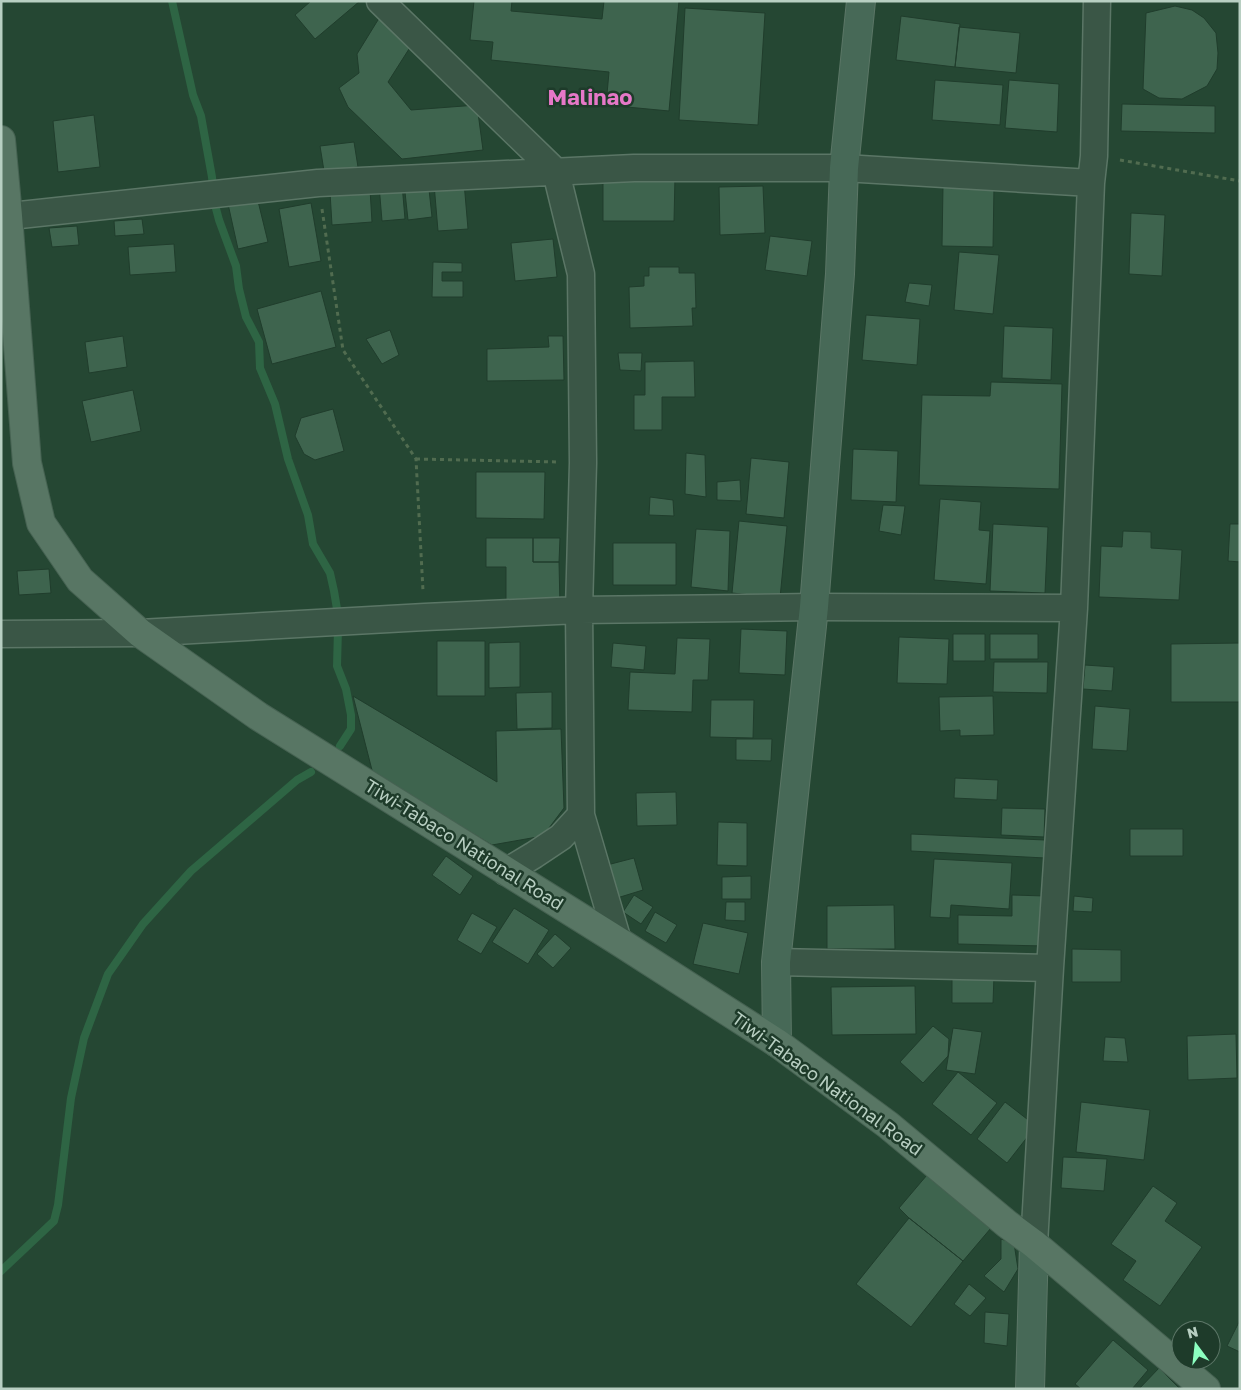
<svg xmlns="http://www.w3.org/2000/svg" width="1241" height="1390" viewBox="0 0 1241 1390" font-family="'Golos Text',sans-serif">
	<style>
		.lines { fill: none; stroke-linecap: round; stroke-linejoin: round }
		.stream { stroke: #2e6544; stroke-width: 8 }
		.building { fill: #3e644e; stroke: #203d2c }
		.street-casing { stroke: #5b7666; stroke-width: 29 }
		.secondary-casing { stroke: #5b7666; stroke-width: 30 }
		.primary-casing { stroke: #466252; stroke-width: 30 }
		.path { stroke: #516c50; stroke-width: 3; stroke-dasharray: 4 4; stroke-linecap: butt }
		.street { stroke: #3a5646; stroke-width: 26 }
		.secondary { stroke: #476957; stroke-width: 28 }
		.primary { stroke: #587664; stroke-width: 28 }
		.labels { text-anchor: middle; stroke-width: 5; stroke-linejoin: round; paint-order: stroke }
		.street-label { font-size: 18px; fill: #b8cfc2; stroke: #1e3b2a }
		.district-label { font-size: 22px; font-weight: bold; fill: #e678c8; stroke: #1e3b2a }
	</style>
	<rect width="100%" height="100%" fill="#254733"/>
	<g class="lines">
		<path class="stream" d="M172,1l21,94 8,21 11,61 2,24 5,19 17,46 3,23 7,28 13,25 1,26 15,36 13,55 20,56 5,29 17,29 4,18 3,18 1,20 -1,37 9,23 5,26v14l-11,17
			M1,1271l53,-50 4,-16 13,-107 13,-60 24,-64 35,-50 48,-53 106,-91 14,-8"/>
	</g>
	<path class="building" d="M311,1h49l-45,38 -20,-24z
		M474,1h38l-1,10 91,8 2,-18h75l-10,110 -63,-6 3,-33 -118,-12 2,-18 -23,-2z
		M1175,6l17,4 12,8 12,15 2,20 -1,16 -10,17 -25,13 -23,-1 -16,-9 3,-76z
		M685,8l80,5 -7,112 -79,-5z
		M381,15l35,23 -28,44 23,28 66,-5 6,45 -81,9 -54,-52 -9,-19 20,-15 -2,-19z
		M901,16l59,8 -5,43 -59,-7z
		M959,27l61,6 -4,40 -61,-6z
		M935,80l68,5 -3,40 -68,-5z
		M1009,80l50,4 -2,48 -52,-4z
		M1122,104l93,2v27l-94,-2z
		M94,115l6,52 -42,5 -5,-51z
		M354,142l4,25 -34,4 -4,-25z
		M603,177h72l-1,44h-71z
		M428,180l4,37 -24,3 -4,-37z
		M464,182l4,47 -30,2 -4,-47z
		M402,184l3,35 -23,2 -3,-36z
		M763,186l2,47 -45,2 -1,-48z
		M943,186l51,1 -1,60 -51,-1z
		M370,189l2,33 -40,3 -2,-33z
		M257,197l11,45 -30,7 -10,-45z
		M311,203l10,58 -32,6 -10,-58z
		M1131,213l34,2 -3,61 -33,-2z
		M142,219l2,15 -29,2 -1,-15z
		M77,226l2,19 -27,2 -3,-19z
		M770,236l42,5 -5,35 -42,-6z
		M553,239l4,38 -42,4 -4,-38z
		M174,244l2,28 -46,3 -2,-28z
		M959,252l40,3 -6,59 -39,-4z
		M433,262l29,1v9h-20v9h21v16h-31z
		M649,267h30v6h16l1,35h-4l1,18 -63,2 -1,-41 15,-1v-10h5z
		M909,283l23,2 -3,21 -24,-4z
		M321,291l15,56 -64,17 -15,-55z
		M866,315l54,4 -3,46 -55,-5z
		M1004,326l49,2 -2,52 -49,-2z
		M390,330l9,25 -17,9 -16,-25z
		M123,336l4,31 -38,6 -4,-31z
		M548,336h15l1,44 -77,1v-32l62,-2z
		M618,353h24l-1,18 -21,-1z
		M694,361l1,36h-33v33h-28v-35h11v-33z
		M991,382l71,2 -3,105 -140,-4 3,-90 68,1z
		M133,390l8,41 -50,11 -9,-41z
		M333,409l11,42 -29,9 -11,-6 -9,-18 6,-18z
		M853,449l45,2 -2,51 -45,-2z
		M686,453l19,2 1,42 -21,-3z
		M751,458l38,4 -5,56 -38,-4z
		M476,472h69l-1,47 -68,-1z
		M740,480l1,21 -24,-1v-18z
		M650,497l23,3 1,16 -25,-1z
		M940,499l41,3 -2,28 11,1 -4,53 -52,-4z
		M883,505l22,1 -4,29 -22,-4z
		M739,521l48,5 -7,72 -48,-5z
		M993,524l55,3 -3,66 -55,-2z
		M1230,524h10v38l-12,-1z
		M696,529l34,2 -2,60 -37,-4z
		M1123,531l28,1v16l31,2 -3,50 -80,-3 2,-51 21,1z
		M486,538h47v24h26l1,44h-54v-39h-20z
		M533,538h27l-1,24h-26z
		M613,543h63v42h-63z
		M49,569l2,24 -32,2 -2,-24z
		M741,629l46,2 -2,44 -46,-2z
		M953,634h32v27h-32z
		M990,634h48v25h-48z
		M899,637l50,2 -2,45 -50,-1z
		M677,638l33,1 -2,41h-15l-1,32 -64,-2 2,-38 45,2z
		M437,641h48v55h-48z
		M520,642v45l-31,1v-45z
		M613,643l33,3 -2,24 -33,-3z
		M1240,643v59h-69v-58z
		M994,662h54l-1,31 -54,-1z
		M1085,665l29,2 -2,24 -29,-2z
		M552,692v36l-35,1 -1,-36z
		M353,696l144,86 -1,-51 65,-2 3,79 -21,28 -51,9 -119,-71z
		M993,696l1,39 -34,1v-6l-20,1 -1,-34z
		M711,700h43l-1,38 -43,-1z
		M1095,706l35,3 -3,42 -35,-2z
		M736,739h36l-1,22 -35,-1z
		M955,778l43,2 -1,20 -43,-2z
		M676,792l1,33 -40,1 -1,-33z
		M1002,808l43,1 -1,28 -43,-2z
		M718,822l29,1v43l-30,-1z
		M1130,829h53v27h-53z
		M911,834l134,6v18l-134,-7z
		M446,856l27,20 -13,19 -28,-20z
		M634,858l9,32 -26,8 -10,-33z
		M934,859l78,4 -3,46 -58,-4 -1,13 -20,-1z
		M751,876v23h-29v-22z
		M634,895l19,12 -12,17 -18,-12z
		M1012,895l33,1 -1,50 -86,-2v-29l54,1z
		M1074,896l19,2 -1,14 -19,-1z
		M726,902h19v19l-20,-1z
		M894,905l1,44h-68v-43z
		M514,908l35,22 -21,34 -36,-22z
		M655,912l22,13 -11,18 -21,-12z
		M472,913l25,14 -16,27 -24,-14z
		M703,923l45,10 -9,41 -46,-10z
		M555,934l16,14 -18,20 -16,-14z
		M1072,949l49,1v32h-49z
		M952,976h42l-1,27h-41z
		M915,986l1,48 -84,1 -1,-48z
		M933,1026l16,13 -1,17 -25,27 -23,-21z
		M953,1028l29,4 -7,42 -29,-4z
		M1236,1034l1,44 -49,2 -1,-44z
		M1105,1037l20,1 3,24 -25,-1z
		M958,1072l39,31 -26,32 -39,-31z
		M1005,1102l31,24 -29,37 -30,-24z
		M1081,1102l69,8 -6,50 -68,-8z
		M1063,1157l44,2 -3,32 -43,-3z
		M927,1175l64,53 -28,33 -54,-43 -10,-10z
		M1153,1186l24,17 -12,18 37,26 -42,59 -37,-26 13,-19 -25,-17z
		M909,1218l54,43 -52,66 -55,-43z
		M1001,1239l13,4 4,26 -14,23 -20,-16 17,-17z
		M969,1284l17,14 -16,18 -16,-12z
		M985,1312l24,2 -2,32 -23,-3z
		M1240,1320v32l-13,-6z
		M1113,1340l35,30 -16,19h-51l-6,-5z
		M1159,1368l21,21h-41z"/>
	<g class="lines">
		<defs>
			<path id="street" d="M380,1l176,171 25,102 2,189 -4,147 2,205 37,126
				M1,217l317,-34 316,-15h210l247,15
				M1,634l139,-1 285,-16 154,-7 235,-3 260,1
				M506,872l28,-17 27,-18 20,-22
				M776,962l274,6
				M1034,1244l16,-276 24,-360 17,-425 3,-27 3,-155"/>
			<path id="secondary" d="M777,1043l-1,-81 38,-355 26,-333 4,-106 17,-167
				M1030,1389l4,-145"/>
			<path id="primary" d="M1,140l7,76 19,247 14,60 39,57 60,53 118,83 360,225 159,102 111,82 119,99 27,20 172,145"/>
		</defs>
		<use href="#street" class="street-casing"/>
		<use href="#secondary" class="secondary-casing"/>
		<use href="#primary" class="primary-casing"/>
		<path class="path" d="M1120,160l120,21
			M322,209l21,141 73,109 7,132
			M416,459l142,3"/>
		<use href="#street" class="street"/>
		<use href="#secondary" class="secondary"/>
		<use href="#primary" class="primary"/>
	</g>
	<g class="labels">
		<g class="street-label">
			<text transform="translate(464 845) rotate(32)" y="6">Tiwi-Tabaco National Road</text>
			<text transform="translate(827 1084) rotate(36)" y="6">Tiwi-Tabaco National Road</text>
		</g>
		<g class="district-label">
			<text x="590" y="105">Malinao</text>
		</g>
	</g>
	<rect width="1241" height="1390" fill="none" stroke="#b8cfc2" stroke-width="5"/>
	<g transform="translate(1196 1345) rotate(345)"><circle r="24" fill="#1e3b2a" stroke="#5c7667"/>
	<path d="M0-4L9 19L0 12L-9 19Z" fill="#8cffc0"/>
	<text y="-8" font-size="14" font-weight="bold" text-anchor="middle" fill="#b8cfc2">N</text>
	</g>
</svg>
